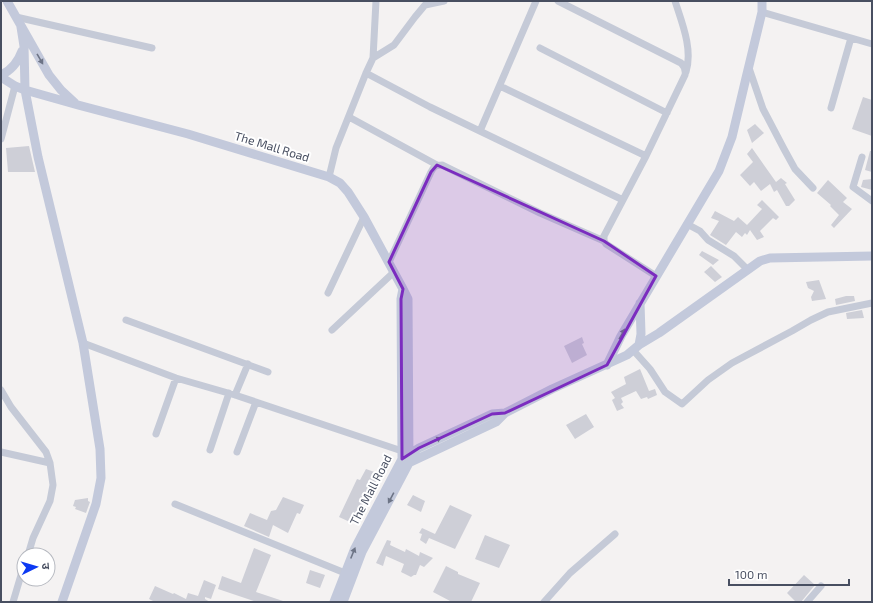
<svg xmlns="http://www.w3.org/2000/svg" width="873" height="603" viewBox="0 0 873 603" font-family="'Exo 2','Noto Sans Devanagari',sans-serif">
	<style>
		.building { fill: #cecfd7 }
		.lines { fill: none; stroke-linecap: round; stroke-linejoin: round }
		.street { stroke: #c5cad7; stroke-width: 7 }
		.secondary { stroke: #c3c9db; stroke-width: 9 }
		.oneway { fill: #6d7486 }
		.marked { fill: #7b2cbf; fill-opacity: 0.2; stroke: #7b2cbf; stroke-width: 3; stroke-linejoin: round }
		.labels { text-anchor: middle; stroke-width: 4; stroke-linejoin: round; paint-order: stroke }
		.street-label { font-size: 12px; fill: #484f61; stroke: #fff }
	</style>
	<rect width="100%" height="100%" fill="#f4f2f2"/>
	<path class="building" d="M863,97l9,3v36l-20,-7z
		M755,124l9,9 -12,10 -5,-13z
		M29,146l6,26h-27l-2,-24z
		M752,148l24,34 5,-4 6,5 -2,1 10,16 -6,6h-3l-9,-16 -3,2 -4,-8 -9,7 -7,-9 -4,4 -10,-11 13,-13 -6,-8z
		M870,151h2v21l-7,-2z
		M872,179v11l-11,-3 2,-7z
		M828,180l19,18 -4,4 9,7 -18,19 -3,-3 8,-10 -9,-9 1,-1 -14,-12z
		M762,200l17,17 -3,3 -9,-6 6,4 -13,13 4,6 -7,3 -7,-10 -3,5 -2,-2 -3,4 -6,-5 -10,13 -16,-10 9,-14 -8,-3 4,-7 19,10 4,-4 9,8 15,-16 -5,-4z
		M702,251l17,9 -6,5 -14,-10z
		M711,266l11,11 -7,5 -11,-10z
		M819,280l7,19 -14,2 -1,-4 3,-6 -6,-3 -2,-6z
		M846,296h8l1,5 -19,4 -1,-6z
		M862,310l2,8 -17,1 -1,-6z
		M582,337l2,6 -2,1 5,11 -15,8 -8,-17z
		M640,369l9,22 6,-2 2,6 -9,4 -1,-2 -6,2 -5,-8 -15,7 2,4 -2,2 3,4 -7,3 -5,-11 3,-2 -4,-6 15,-8 -2,-7z
		M586,414l8,13 -19,12 -9,-14z
		M366,469l14,5 -19,33 -1,-1 -8,17 -13,-6 18,-38 3,1z
		M413,495l12,6 -4,11 -14,-7z
		M283,497l21,8 -4,9 -3,-1 -9,20 -15,-8 -4,12 -25,-11 6,-13 17,7 4,-9 5,-1z
		M88,498v3l2,1 -4,11 -11,-4 1,-2 -3,-1 2,-6z
		M450,505l22,10 -17,34 -26,-11 -3,6 -6,-4 2,-6 -3,-1 3,-5 13,6z
		M485,535l25,10 -11,23 -24,-9z
		M387,540l4,1 -1,4 15,7 1,-3 13,7 1,-4 13,6 -9,9 -4,-2 -4,10h-2l-3,2 -10,-5 3,-8 -18,-8 -3,10 -7,-3z
		M254,548l17,7 -15,37 27,9v1h-26l-39,-13 4,-13 19,7z
		M446,566l12,6v2l22,9 -9,19h-19l-19,-10z
		M310,570l15,5 -5,13 -14,-5z
		M804,575l11,10 -14,17h-5l-9,-9z
		M204,580l12,5 -5,14 -6,-2v2l5,3h-55l-6,-3 6,-13 18,8 1,-1 12,6 2,-6 10,3z"/>
	<g class="lines">
		<path class="street" d="M558,1l123,62c4,4 5,7 4,12l-39,81 -42,80v5l2,3 50,32
			M675,1c7,22 18,48 11,71
			M762,12l110,32
			M16,17l136,31
			M540,48l127,65
			M373,58l3,-57
			M749,68l14,41 21,40 11,20 18,19
			M366,73l64,34 193,93
			M500,86l146,70
			M831,108l20,-70
			M349,117l88,48
			M480,131l56,-130
			M1,139l14,-53
			M862,157l-9,30 19,14
			M329,177l7,-29 30,-75 7,-15 21,-13 21,-28 10,-12 19,-4
			M687,224l13,7 8,9 26,16 14,14
			M389,262l42,-90c3,-6 5,-7 11,-7l98,48 64,28
			M328,293l36,-76
			M126,320l142,52
			M332,330l62,-58
			M83,343l93,35 59,17 167,56
			M633,350l17,19 15,23 17,12 26,-24 24,-17 60,-32 19,-11 17,-8 44,-9
			M1,390l10,17 35,45 4,11 3,22 -3,16 -17,37 -5,17
			M235,395l13,-31
			M156,434l20,-56
			M210,450l19,-57
			M1,452l49,11
			M237,452l19,-50
			M175,504l170,69
			M13,602l11,-37
			M544,602l26,-29 45,-39
			M807,602l14,-16"/>
		<path class="secondary" d="M7,1l42,74 12,15 14,13
			M21,27l3,19 1,44 13,67 45,186 17,106 1,29 -5,26 -34,98
			M1,75c11,-5 17,-13 21,-24
			M1,77l14,9 10,4 53,15 110,29 141,43 11,6 8,9 16,25 39,72 5,10 1,164 -47,89 -19,50
			M639,345l2,-11 -1,-31
			M607,365l14,-29 98,-165 13,-34 14,-59 16,-66v-11
			M406,456l13,-8 73,-34 13,-1
			M398,468l98,-46 9,-9 47,-24 75,-34 12,-10 20,-12 101,-72 10,-3 102,-2
			M334,602l21,-54 47,-89 -1,-160 2,-10"/>
	</g>
	<defs><path id="oneway-solid" d="M-6-.8H1V-3.2L6.5 0L1 3.2V.8H-6Z"/></defs>
	<g class="oneway">
		<use href="#oneway-solid" transform="translate(40 59) rotate(60)"/>
		<use href="#oneway-solid" transform="translate(622 334) rotate(-61)"/>
		<use href="#oneway-solid" transform="translate(436 440) rotate(-25)"/>
		<use href="#oneway-solid" transform="translate(391 498) rotate(118)"/>
		<use href="#oneway-solid" transform="translate(353 553) rotate(-68)"/>
	</g>
	<path class="marked" d="M437,165l167,76 52,35 -49,89 -102,48 -13,1 -73,34 -17,11 -1,-160 2,-10 -14,-27 42,-90z"/>
	<g class="labels">
		<g class="street-label">
			<text transform="translate(272 147) rotate(17)" y="4">The Mall Road</text>
			<text transform="translate(371 490) rotate(-63)" y="4">The Mall Road</text>
		</g>
	</g>
	<rect width="873" height="603" fill="none" stroke="#484f61" stroke-width="4"/>
	<g transform="translate(36 567) rotate(85)"><circle r="19" fill="#ffffff" stroke="#b6b9c0"/>
	<path d="M0-3L7 15L0 10L-7 15Z" fill="#0c39f3"/>
	<text y="-6" font-size="11" font-weight="bold" text-anchor="middle" fill="#484f61">उ</text>
	</g>
	<path d="M729 579v6h120v-6" fill="none" stroke="#484f61" stroke-width="2"/>
	<text x="735" y="579" font-size="12" fill="#484f61" stroke="#ffffff" stroke-width="3" paint-order="stroke">100 m</text>
</svg>
